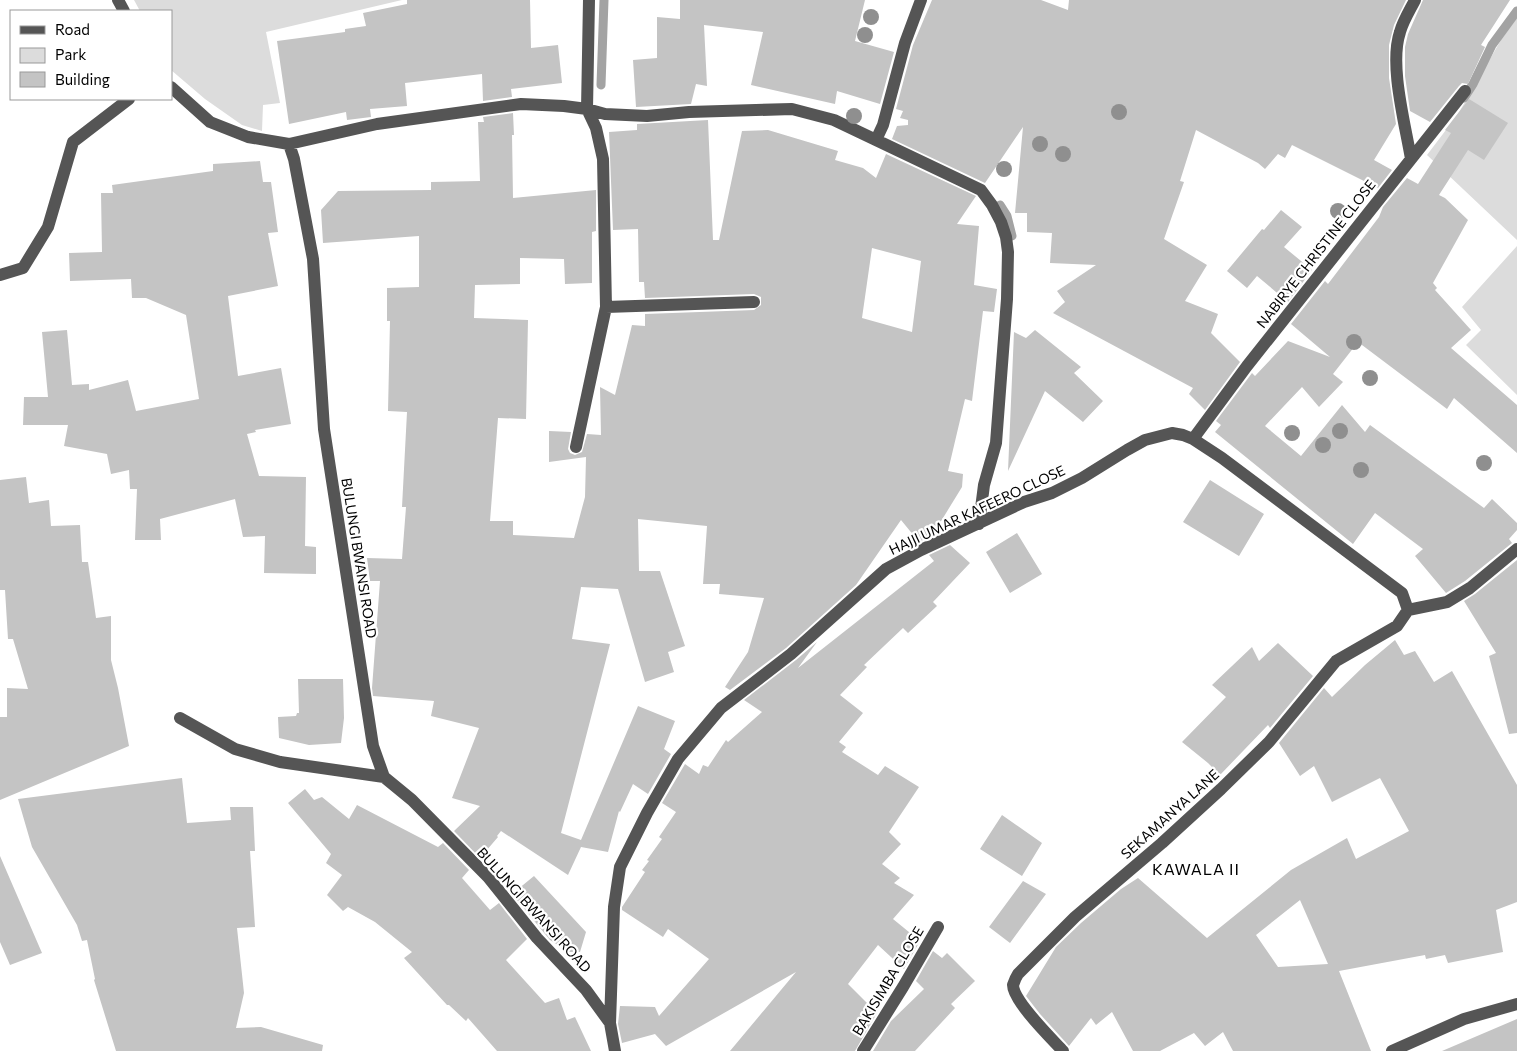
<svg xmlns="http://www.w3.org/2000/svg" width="1517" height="1051" viewBox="0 0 1517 1051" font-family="Commissioner,sans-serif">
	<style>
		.green { fill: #dcdcdc }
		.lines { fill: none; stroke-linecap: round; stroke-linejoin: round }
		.stream { stroke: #a3a3a3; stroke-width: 9 }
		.building { fill: #c4c4c4; fill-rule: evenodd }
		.minor { stroke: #555; stroke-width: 12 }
		.tree { fill: #8f8f8f }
		.labels { text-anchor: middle; stroke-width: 4.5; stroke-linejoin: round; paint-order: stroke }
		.street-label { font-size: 14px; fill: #000; stroke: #fff }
		.quarter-label { font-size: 16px; letter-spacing: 1px; fill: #000; stroke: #fff }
	</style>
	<rect width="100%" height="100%" fill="#fff"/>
	<path class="green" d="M134,0h268l-136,32 14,71 -17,2 -1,26 -20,-6 -37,-26 -34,-29v-59h-31z
		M1517,18v222l-90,-85 31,-41 43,-74z
		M1517,246v149l-51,-50 15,-15 -19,-23z"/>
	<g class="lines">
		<path class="stream" d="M601,85l3,-85
			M1464,98l9,-14 19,-39 25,-34
			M1000,205l7,11 5,20"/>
	</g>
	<path class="building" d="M407,0h123l1,48 27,-3 4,38 -51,6 1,8 -29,4 -1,-27 -77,9 2,23 -37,3 1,8 -24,3 -1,-8 -57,12 -12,-83 68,-9v-3l21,-3 -3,-13 44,-9z
		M680,0h185l-10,41 39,11 -14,52 -43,-13 -2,13 -84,-19 12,-53 -59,-7 3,61 -11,-2 -5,20 -55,3 -3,-47 24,-2v-41l23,2z
		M932,0h109l27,10 1,-10h337l-12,25 -5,20v33l7,46 -22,36 18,10 -14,18 -86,-43 -7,13 -7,-4 -13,15 -7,-6 -62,-33 -16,51 4,1 -20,57 43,26 -22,36 33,13 -7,19 29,29 -35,48 -16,-16 4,-6 -140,-75 12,-11 -8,-11 39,-26 -46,-2 2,-30 -25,-1v-19h-12l8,-86 -38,56 -93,-44 5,-13 11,-1v-5l-8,-2 3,-7 -7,-2 17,-64z
		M1423,0h87l-29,45 4,2 -17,37 -6,-1 -3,3 -29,36 -20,-11 -5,-35v-29l3,-13z
		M1469,99l39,24 -24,37 -16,-10 -29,45 6,3 23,22 -35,63 4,5 -2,2 36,40 -20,18 66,57v48l-63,-55 -7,11 -89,-67 -25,32 10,8 -24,25 -17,-20 -37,39 36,30 41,-51 23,27 5,-7 114,83 8,-9 25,24v7l-8,9 3,4 -47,38 -19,12 -31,-37 8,-7 -48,-36 -22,31 -138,-112 6,-7 -5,-4 36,-48 3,3 33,-35 42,16 -39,-33 34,-43 3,3 51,-67 4,-10 24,-29 11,6 33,-51 -6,-3z
		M513,113l1,22h-2l1,63 83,-8v41l-4,1v51l-27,1 -1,-25 -44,-1v26l-45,1 -1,33 54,2 -2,99 -28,-1 -8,103h23v14l61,3 11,-41 1,-40 -37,5v-31l22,1 -3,17 2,4 5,2 7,-3 5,-18 14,1 -1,-48 15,8 17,-70 13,1v-12l109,-4 7,-5v-8l-7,-3 -109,4 -1,-16h-5l-1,-53 -25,1 -4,-98 28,-2v-6l71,-4 5,120h6l23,-109 26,-1 70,21 -3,9 28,8 13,10 10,-24 90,42 -19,28 22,2 -5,59 23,4 -3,23 -11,-1 -11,90 -7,-2 -17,72 15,3 -1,13 -27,44 2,2 -18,9 -18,-22 -45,65 -70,63 -56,42 -5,-3 23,-35 16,-54 -45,-4 1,-10h-17l4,-58 -69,-7 1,52h21l25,75 -17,6 6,20 -29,10 -27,-93 -37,-2 -9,52 38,5 -49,189 20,7 57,-134 37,15 -11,28 7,5 -23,40 -15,-10 -13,28 -1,-1 -11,41 -27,-5 -13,28 -67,-44 -4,5 1,1 -18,21 -26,-27 26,-25 -28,-8 27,-70 -48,-12 3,-15 -61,-5 -1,-8 8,-107h-10l-3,-23 35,1 4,-52h-4l5,-95 -19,-1 2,-90h-3v-33l32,-1v-51l-96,7 -2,-33 17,-19 93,-1v-8l49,-1 -2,-59h6l-1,-5zM872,248l49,13 -9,71 -50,-14z
		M260,161l3,21h8l7,50 -10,1 10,53 -50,10 10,80 43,-8 10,56 -36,6 1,2 -9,2 12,42 47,1 -1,69 11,1v27l-52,-1 1,-37 -22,1 -8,-38 -75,20 1,21h-26l2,-51h-7l-1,-19 -18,4 -4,-20 -43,-8 4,-21h-45l1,-28h24l-6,-65 25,-2 5,55 17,-1v6l39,-10 8,31 63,-12 -13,-84 -40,-17h-14l-1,-19 -61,2 -1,-28 33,-1 -1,-59h12l-1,-8 101,-14v-7z
		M1281,210l21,17 -18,20 28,23 -24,32 -31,-26 -10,12 -20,-17 35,-42 2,1z
		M1035,330l46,37 -7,6 29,28 -20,21 -38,-31 -37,80 6,-139 12,6z
		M26,477l3,26 20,-3 2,26 29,-1 2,37h6l8,56 15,-2v44l7,28 11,58 -129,54v-83h7v-29l21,1 -15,-50h-5l-3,-49h-5v-110z
		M1210,480l54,34 -25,42 -56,-34z
		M1017,533l25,41 -32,19 -24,-41z
		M950,545l20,18 -37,39 4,4 -29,27 -5,-5 -39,37 3,2 -27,28 23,18 -24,29 7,5 -4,5 36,23 7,-9 34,21 -30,45 12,12 -19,20 18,14 -6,5 20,12 -21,24 27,22 -16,28 -26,-24 -30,39 29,29 -22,38h-125l66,-79 -130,74 -11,-12 -33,9 -4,-19 2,-18 35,1 4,9 50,-57 -41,-30 -5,8 -41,-27v-3l23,-35 -3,-2 7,-9 -2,-1 15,-21 -3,-2 17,-25 -14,-9 23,-39 14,10 4,-9 5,2 18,-27 2,2 34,-30 -18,-12 52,-40 21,-18 -19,26 136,-107 -5,-6z
		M1517,560v173l-8,1 -20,-78 7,-3 -32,-52 11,-7z
		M1395,640l9,15 11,-4 19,31 18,-11 65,114v117l-21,8 7,42 -55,11 -3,-8 -19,4 -1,-4 -86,16 32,80h-138l-10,-19 -18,14 -11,-13 -34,18h-27l-21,-39 -16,13 -5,-7 -22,28 -29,-32 -14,-18 30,-49 25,-24 40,-34 17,-11 69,60 84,-68 56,-32 9,21 53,-28 -29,-53 -48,24 -18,-36 -14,10 -21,-33 45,-55 8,9 33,-32zM1300,900l28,64 -50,3 -22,-32z
		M1278,643l35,33 -43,52 -2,-3 -48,50 -12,-12 -26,-21 44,-45 -14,-12 40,-38 7,14z
		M298,679h45l1,39 -3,25 -32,2 -30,-7 -1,-21 18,-1 1,-3h2z
		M182,778l5,45 44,-3 -1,-13h23l2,44h-5l5,76 -18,1 7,65 -8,35 25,-1 62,18 -1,6h-206l-22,-71 1,-1 -8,-39 -5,1 -5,-16 -45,-78 -14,-48z
		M305,789l9,11 8,-3 27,22 8,-14 81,42 5,-4 26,27 -7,8 28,32 9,-7 28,36 -21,21 39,43 14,-5 8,22 8,-3 16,34h-94l-29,-33 -2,3 -17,-16h-2l-43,-47 8,-6 -37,-30 -27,-15 -5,4 -16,-16 15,-20 -16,-12 5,-9 -43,-51z
		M1002,815l40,28 -20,33 -42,-27z
		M0,856l42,97 -32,12 -10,-23z
		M534,876l52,56 -6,20h-11l-19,-12 -38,-46z
		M1023,881l23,13 -36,49 -21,-16z
		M933,951l9,7 5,-5 28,28 -24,23 4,4 -40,43h-42l18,-30 33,-32 -8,-8z
		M1517,1019v32h-75z"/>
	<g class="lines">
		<path class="minor" d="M118,0l6,11
			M171,87l39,35 38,15 41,7 5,15 19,100 11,170 49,317 11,31 28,23 76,77 49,61 49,52 24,33
			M876,140l7,-15 22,-82 16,-43
			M289,144l88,-20 144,-20 43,2 23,3 18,5 42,2 42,-4 103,-3 42,11 147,70 11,15 9,17 5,15 2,15 -1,47 -11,144 -12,42 -5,39
			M1411,159c-6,-36 -22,-94 -11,-127 3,-11 10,-22 15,-32
			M0,275l23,-7 25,-41 25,-85 56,-43
			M606,307l148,-5
			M1193,439l54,-73 218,-275
			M576,447l30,-140 -3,-148 -7,-31 -9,-19 2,-109
			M180,718l55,31 45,13 104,15
			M615,1051l-5,-28 4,-116 6,-40 27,-54 31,-54 43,-51 70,-54 95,-85 35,-19 103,-48 28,-9 30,-15 45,-28 18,-10 27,-7 11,2 10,4 29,19 180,135 6,17 39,-8 23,-14 47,-39
			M863,1051l40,-64 35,-60
			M1063,1051c-11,-12 -50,-50 -50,-66 1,-3 3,-8 5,-11l57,-57 87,-74 59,-54 48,-47 67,-81 61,-35 11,-16
			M1392,1051l72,-32 53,-15"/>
	</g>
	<g class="tree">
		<circle cx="871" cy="17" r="8"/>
		<circle cx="865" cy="35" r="8"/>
		<circle cx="1119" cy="112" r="8"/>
		<circle cx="854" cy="116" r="8"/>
		<circle cx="1040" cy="144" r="8"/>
		<circle cx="1063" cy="154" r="8"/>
		<circle cx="1004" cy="169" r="8"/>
		<circle cx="1338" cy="211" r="8"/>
		<circle cx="1354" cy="342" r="8"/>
		<circle cx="1370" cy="378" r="8"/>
		<circle cx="1340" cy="431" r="8"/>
		<circle cx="1292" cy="433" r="8"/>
		<circle cx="1323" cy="445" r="8"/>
		<circle cx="1484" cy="463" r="8"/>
		<circle cx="1361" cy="470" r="8"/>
	</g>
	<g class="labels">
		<g class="street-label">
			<text transform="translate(1316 254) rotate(-52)" y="5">NABIRYE CHRISTINE CLOSE</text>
			<text transform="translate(977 510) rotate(-25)" y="5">HAJJI UMAR KAFEERO CLOSE</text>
			<text transform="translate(359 558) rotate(81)" y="5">BULUNGI BWANSI ROAD</text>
			<text transform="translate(1170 814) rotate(-42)" y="5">SEKAMANYA LANE</text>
			<text transform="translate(534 910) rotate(48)" y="5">BULUNGI BWANSI ROAD</text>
			<text transform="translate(888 981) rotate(-59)" y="5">BAKISIMBA CLOSE</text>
		</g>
		<g class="quarter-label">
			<text x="1196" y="875">KAWALA II</text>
		</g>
	</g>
	<rect x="10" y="10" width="162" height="90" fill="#ffffff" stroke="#999999"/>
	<rect x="20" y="26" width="25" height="8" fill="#555555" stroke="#999999"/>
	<text x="55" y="35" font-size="15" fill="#000000">Road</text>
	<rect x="20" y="48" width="25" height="15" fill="#dcdcdc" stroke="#999999"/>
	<text x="55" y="60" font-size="15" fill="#000000">Park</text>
	<rect x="20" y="72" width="25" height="15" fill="#c4c4c4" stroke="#999999"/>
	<text x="55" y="85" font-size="15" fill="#000000">Building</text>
</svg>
